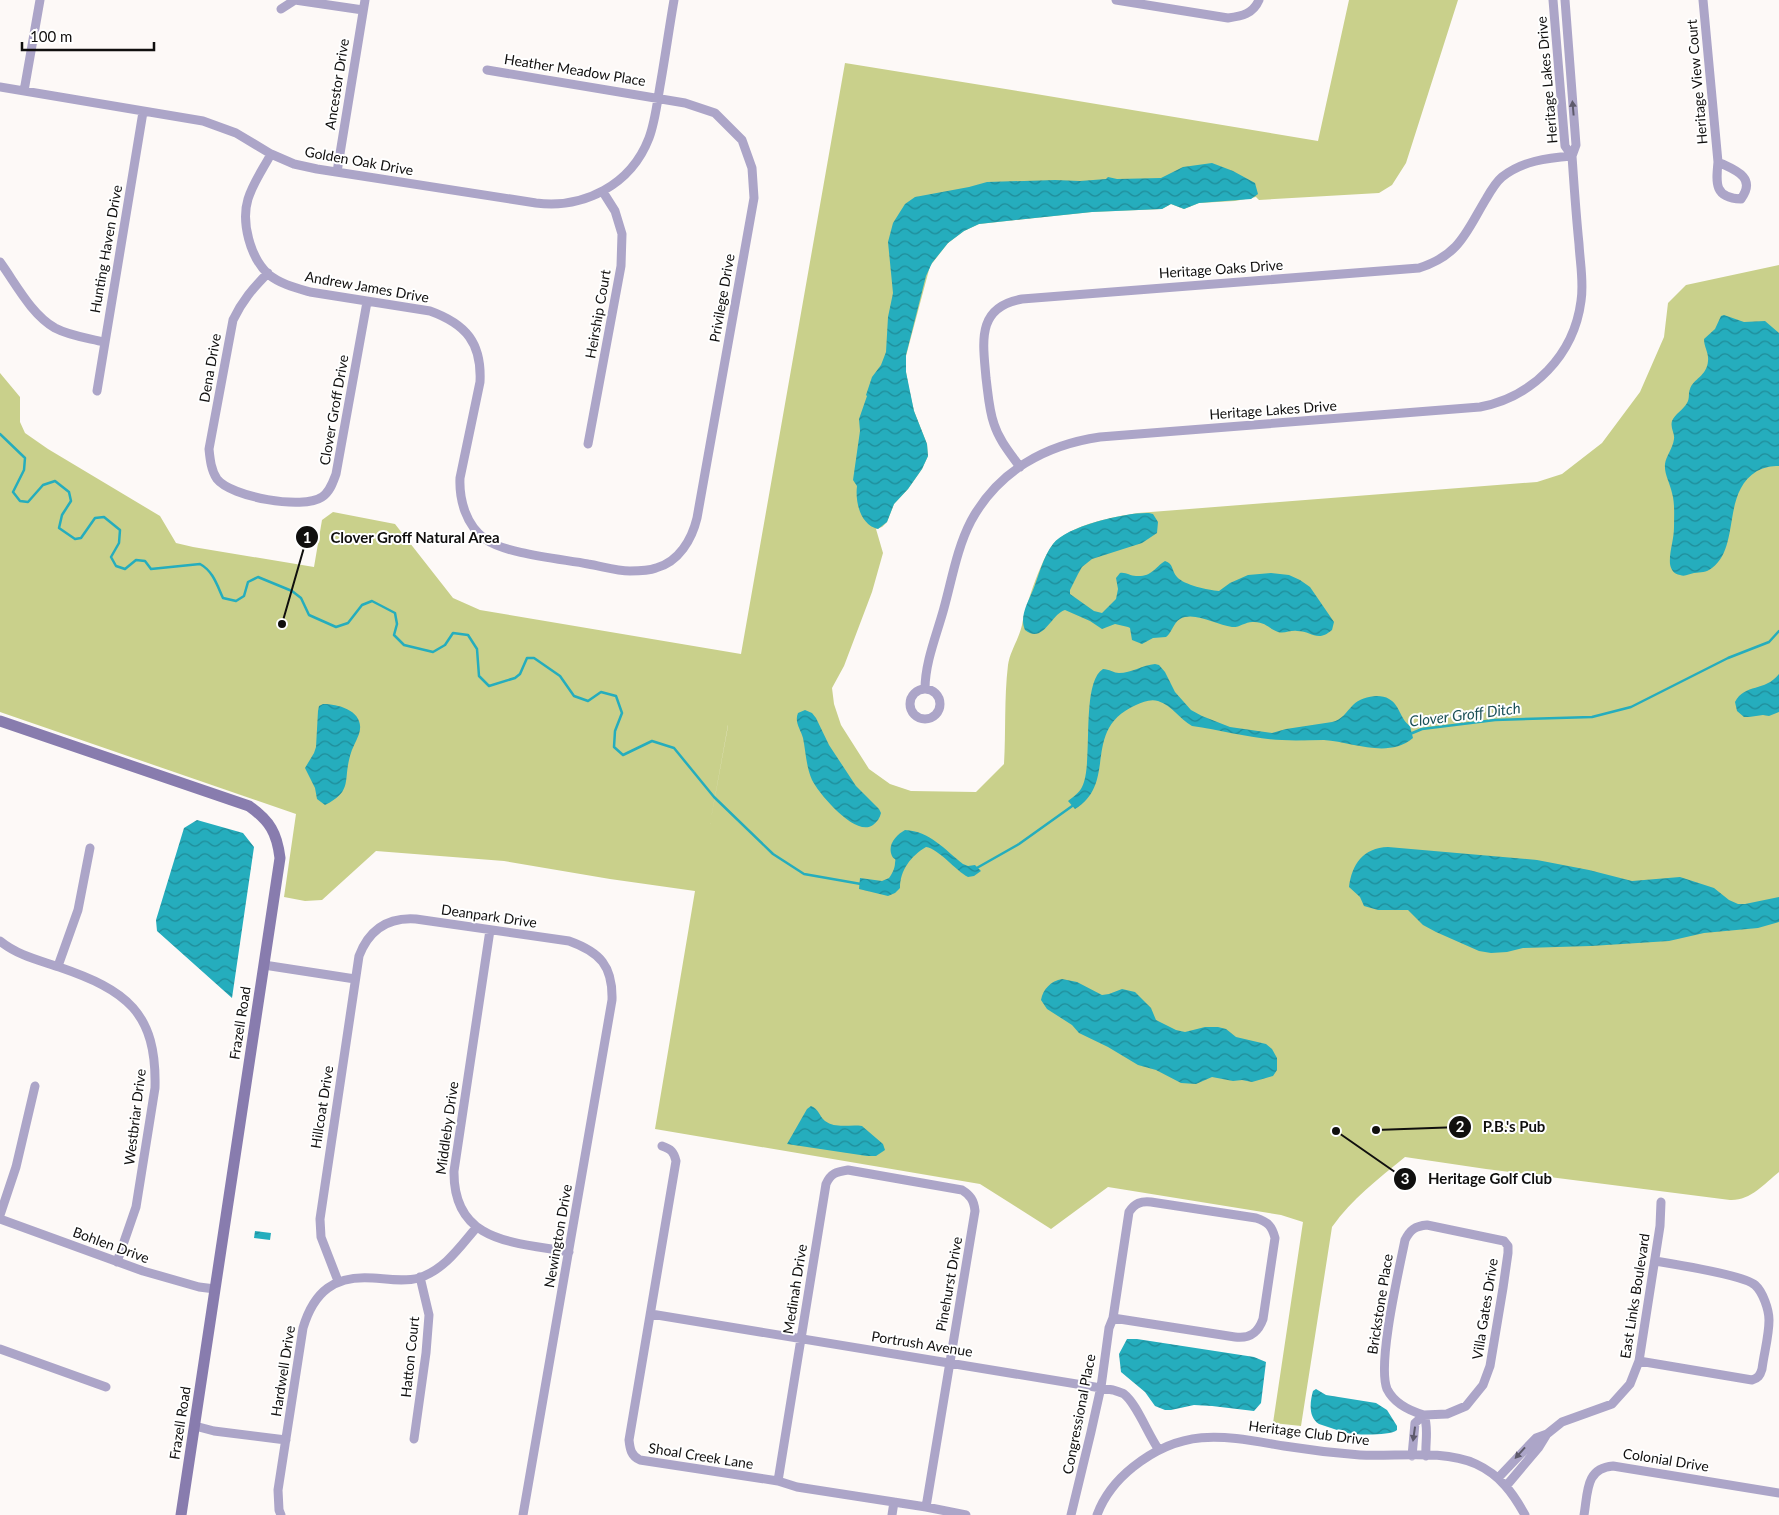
<svg xmlns="http://www.w3.org/2000/svg" width="1779" height="1515" viewBox="0 0 1779 1515" font-family="Lato,sans-serif">
	<style>
		.grass { fill: #c9d08b; fill-rule: evenodd }
		.water { fill: url(#water-waves) }
		.lines { fill: none; stroke-linecap: round; stroke-linejoin: round }
		.stream { stroke: #25adbd; stroke-width: 2.5 }
		.street { stroke: #aca5c8; stroke-width: 9 }
		.secondary { stroke: #887cae; stroke-width: 11 }
		.oneway { fill: #5e5a6b }
		.labels { text-anchor: middle; stroke-width: 4; stroke-linejoin: round; paint-order: stroke }
		.street-label { font-size: 14px; fill: #100f0e; stroke: #fff }
		.water-label { font-size: 15px; font-style: italic; fill: #1b5057; stroke: #fff }
		.leader { fill: none; stroke: #100f0e; stroke-width: 2 }
		.callout-dot { fill: #100f0e; stroke: #fff; stroke-width: 2 }
		.mark-label { font-size: 15px; text-anchor: middle; font-weight: bold; fill: #fff }
		.callout-label { font-size: 15px; text-anchor: middle; font-weight: bold; fill: #100f0e; stroke: #fff; stroke-width: 4; stroke-linejoin: round; paint-order: stroke }
	</style>
	<defs>
		<pattern id="water-waves" width="16" height="10" patternUnits="userSpaceOnUse" patternTransform="scale(1.25)"><rect width="16" height="10" fill="#25adbd"/><path d="M0 5q4-4 8 0t8 0" fill="none" stroke="#1f8b98"/></pattern>
	</defs>
	<rect width="100%" height="100%" fill="#fdf9f7"/>
	<path class="grass" d="M1349,0h109l-52,163 -14,22 -13,8 -120,7 -3,-3 -21,4 -36,2 -15,6 -13,-5 -9,5 -70,3 -113,12 -15,7 -16,12 -18,23 -24,90v16l3,17 5,22 13,33 1,12 -6,13 -14,20 -14,15 -7,18 -5,5 -6,2 7,24 -11,39 -28,74 -12,22 2,16 7,21 28,44 21,15 21,7 65,1 28,-28c2,-32 0,-66 4,-99 2,-14 11,-26 14,-40 3,-17 21,-73 34,-84 20,-17 56,-24 82,-28l399,-31 25,-8 40,-31 38,-51 24,-55 4,-34 18,-18 93,-20v907c-15,12 -29,29 -49,28l-244,-31 -81,-12c-27,22 -53,42 -73,70l-31,199 -28,-3 30,-201 -22,-7 -173,-28 -57,42 -71,-45 -325,-55 40,-238 -85,-12 -106,-18 -128,-10 -54,49 -17,1 -21,-4 12,-83 -296,-102v-339l20,24v25l5,11 23,16 112,67 16,27 17,4 121,20 8,-47 11,-8 62,12 58,74 27,12 261,44 104,-591 179,29 294,49zM728,725v1l-18,98z"/>
	<path class="water" d="M1212,163l21,8 22,12 3,11 -7,5 -52,4 -15,6 -13,-5 -9,5 -70,3 -113,12 -15,7 -16,12 -16,20 -6,13 -20,79v17l8,39 13,33 1,12 -6,13 -14,20 -14,15 -7,18 -9,7c-18,-4 -23,-28 -21,-43l-4,-6 7,-49 -1,-12 8,-23 -1,-1 6,-18 9,-12 5,-13 2,-35 5,-24 -5,-51 5,-19 12,-19 10,-7 54,-10 18,-5 68,-2 25,1 26,-2 2,-2 9,2 44,-1 22,-11z
		M1724,315l20,7 21,-1 14,12v133c-8,0 -14,1 -22,5 -36,22 -16,75 -45,97 -6,5 -11,4 -18,5 -5,1 -9,4 -14,2 -6,-1 -9,-5 -10,-11 -1,-12 4,-24 4,-37 0,-11 1,-24 -2,-34 -2,-10 -8,-19 -7,-29 1,-8 8,-16 9,-25 1,-6 -4,-11 -2,-18 3,-7 11,-11 15,-18 3,-5 1,-9 3,-14 3,-10 17,-13 18,-28 1,-8 -4,-14 -4,-22l11,-10 6,-13z
		M1149,513l4,1 5,8 -1,11 -15,10 -50,16 -10,8 -4,7 -8,16v4l24,17 8,2 14,-14 2,-10 -2,-11 4,-5c6,-1 10,3 16,3 16,1 18,-8 29,-15 9,3 6,9 12,16 7,8 31,13 42,14l11,-8 18,-8 23,-2 18,2 11,5 10,7 24,35 -2,8c-15,13 -20,1 -35,1 -6,-1 -13,3 -19,1 -9,-3 -12,-10 -24,-10 -8,-1 -15,6 -22,5 -15,-2 -38,-16 -52,-8 -7,4 -8,14 -14,18l-13,1 -11,6 -10,-4 -2,-12 -2,-1 -13,-3 -13,5 -12,-8 -25,-11c-14,4 -22,35 -40,20 -6,-13 3,-28 8,-40 6,-15 10,-33 20,-46 13,-18 74,-32 96,-31z
		M1155,664l4,1 6,7 10,20 16,18 11,6 28,11 42,6 14,-4 46,-7c10,-2 14,-10 21,-17 8,-8 26,-12 36,-6 11,6 11,20 21,27l3,12c-25,21 -60,4 -89,2 -14,0 -28,1 -42,0 -30,-1 -60,-10 -90,-14 -13,-7 -19,-20 -34,-25 -8,-2 -15,1 -22,4 -56,25 -17,77 -61,104l-7,-8c5,-4 11,-8 14,-14 12,-22 -2,-104 21,-118 6,0 11,4 16,4 12,0 24,-8 36,-9z
		M1779,674v38l-10,4 -6,-1 -14,2h-5l-7,-6 -2,-9c10,-19 30,-10 44,-28z
		M323,704c17,0 43,8 36,30 -3,8 -7,14 -9,22 -7,25 3,35 -25,49l-8,-6 -2,-11 -10,-20 9,-15 2,-6 2,-36 1,-5z
		M805,710l7,3 4,5 13,27 27,41 23,23 2,4c-1,5 -4,9 -8,12 -17,13 -54,-31 -61,-45 -6,-14 -6,-27 -9,-42 -2,-8 -9,-16 -5,-25z
		M197,820l46,13 11,14 -22,151 -75,-67 -1,-11 28,-92z
		M905,830c25,1 40,20 58,34l5,2 7,-1 6,6 -7,5 -6,1c-12,-6 -29,-28 -42,-30 -15,9 -26,23 -26,41l-5,5 -7,3 -29,-7 1,-11 22,3 7,-3c3,-4 6,-10 6,-15 1,-6 0,-2 -3,-7 -5,-11 4,-21 13,-26z
		M1388,847l149,13 52,10 43,11 48,-4 34,11 15,12 9,4h7l34,-7v25l-21,6 -54,5 -35,8 -78,5 -68,2 -16,4 -16,1 -12,-2 -43,-19 -13,-7 -15,-15h-30l-14,-4 -4,-9 -11,-10c3,-23 14,-39 39,-40z
		M1062,979l15,3 25,13 7,-1 13,-5 13,3 16,16 5,12 20,10 9,2 20,-5h13l8,2 10,8 30,7 6,5 5,9v12l-4,6 -21,6 -10,-2 -9,1 -21,-4 -16,7 -15,-1 -25,-13 -18,-5 -30,-18 -29,-14 -7,-8 -25,-16 -6,-9c2,-11 10,-19 21,-21z
		M811,1106c8,3 8,10 14,15 11,8 25,3 37,5l21,18 2,6 -9,6h-9l-80,-12 20,-35z
		M255,1231l16,2 -1,7 -16,-2z
		M1127,1339h10l117,18 12,5 -5,41 -7,8 -42,-5 -18,-1 -23,5h-6l-10,-4 -10,-14 -24,-20 -2,-18z
		M1316,1389l10,6 50,8 11,7 10,16v4c-7,6 -42,5 -51,3 -9,-3 -18,-6 -27,-9 -11,-7 -9,-22 -6,-33z"/>
	<g class="lines">
		<path class="stream" d="M0,434l25,24 -1,12 -11,22 7,9 8,1 15,-17 12,-4 14,11 2,9 -9,14 -3,13 16,11 6,-1 14,-20 9,-1 16,13 -1,13 -8,14 5,9 9,3 11,-9 9,1 6,8 49,-5c13,7 17,21 23,34l13,3 8,-5 4,-14 10,-5 34,14 9,7 8,17 27,12 12,-4 14,-18 10,-4 23,12 2,11 -3,11 10,10 29,7 12,-7 8,-12 15,2 9,14 2,27 10,10 26,-8 5,-4 7,-16h7l26,18 14,20 14,5 13,-9 15,4 6,17 -7,18 -1,16 9,8 29,-14 22,7 40,49 59,57 31,20 57,10
			M1410,734l12,-5 73,-9 97,-3 39,-10 97,-49 41,-16 10,-11
			M975,869l44,-25 56,-40"/>
		<path class="street" d="M1116,0l112,18c14,-2 25,-4 31,-18
			M1553,0l11,134 1,12 7,10
			M1703,0l15,162c-2,21 -4,36 23,37 16,-22 -6,-29 -23,-37
			M281,9l14,-9 68,10
			M0,87l203,34 33,12 35,21 23,10 23,5 219,34c48,6 95,-18 113,-65 6,-16 8,-34 11,-52 5,-28 9,-57 14,-86
			M24,91l16,-91
			M271,154c-8,15 -18,29 -23,45 -7,23 2,58 20,75 12,10 28,14 42,18l120,19c36,13 52,32 50,71l-20,96c-1,22 6,47 25,61 20,15 77,20 103,25 13,2 28,7 42,7 8,0 18,0 26,-3 23,-6 36,-29 41,-50l57,-320 -2,-30 -10,-28 -27,-27 -30,-10 -198,-33
			M337,172l28,-172
			M0,262c16,22 31,52 55,66 15,8 33,10 49,14
			M268,273c-15,15 -26,28 -35,47l-24,129c1,10 2,21 8,30 14,18 86,31 105,18 8,-5 11,-15 14,-23l31,-172
			M97,391l46,-279
			M588,444l33,-178 1,-32 -7,-23 -12,-19
			M1020,467c-10,-14 -21,-27 -26,-43 -5,-14 -6,-31 -8,-46 -3,-36 -10,-71 36,-79l397,-31c41,-13 47,-36 67,-69 4,-7 10,-17 16,-22 20,-16 45,-19 70,-21
			M925,689c0,-27 12,-55 19,-81 8,-29 13,-60 27,-87 27,-50 74,-76 129,-84l380,-30c53,-10 94,-52 101,-106 3,-19 -1,-38 -2,-57 -3,-29 -5,-59 -7,-88l4,-11 -11,-145
			M910 704a15 15 0 1 1 30 0a15 15 0 1 1-30 0Z
			M490,930l-36,241c-1,72 60,71 115,81
			M0,941c17,14 38,19 59,26 67,23 98,45 96,121l-19,119 -19,55
			M264,965l91,14
			M58,966l20,-56 12,-62
			M662,1146c9,3 12,6 14,15l-47,279c1,9 2,16 11,20l138,21 19,6 129,20 40,8
			M0,1215l16,-48 19,-81
			M0,1219l143,52 56,16 16,2
			M338,1281l-17,-44 -1,-18 39,-263c10,-26 29,-39 57,-37l153,22c31,11 44,25 43,59l-89,515
			M651,1314l462,76c3,1 8,2 11,4 13,10 24,41 35,56
			M0,1349l106,38
			M1639,1361l113,19c6,-2 8,-4 10,-11 2,-16 7,-33 7,-49 0,-10 -6,-28 -14,-35 -11,-10 -82,-21 -100,-24
			M1424,1415c5,13 1,27 2,41
			M195,1426l19,5 72,9
			M414,1439l12,-86 3,-38 -9,-38
			M1412,1456l3,-33 9,-8 23,-1 19,-8 17,-21 7,-19 13,-78 5,-35v-7l-4,-5 -77,-16c-12,1 -17,5 -22,15 -6,30 -28,124 -18,149 7,14 23,22 37,26
			M1498,1478l38,-40 11,-4 15,-12 50,-18 18,-20 9,-23 21,-135 1,-24
			M778,1481l48,-297c5,-11 10,-12 22,-14l114,20c8,5 12,10 13,21l-49,296
			M1507,1485l32,-38 8,-13
			M281,1515l-2,-5 -1,-20 25,-162c11,-37 32,-53 70,-50 15,1 31,4 46,0 26,-9 40,-30 57,-50
			M892,1515l2,-13
			M1071,1515l20,-83 10,-45 8,-59 4,-10 16,-106c6,-9 12,-11 22,-10l105,16c12,4 16,8 19,20l-12,81c-5,14 -13,20 -28,18l-122,-19
			M1097,1515c7,-19 21,-36 36,-48 51,-41 92,-31 151,-21 25,4 50,7 76,9 36,2 83,-6 116,9 24,11 37,29 49,51
			M1584,1515c4,-22 1,-47 29,-49l166,27"/>
		<path class="secondary" d="M0,721l249,85c21,15 28,27 31,52l-99,657"/>
	</g>
	<defs><path id="oneway-solid" d="M-6-.8H1V-3.2L6.5 0L1 3.2V.8H-6Z" transform="scale(1.25)"/></defs>
	<g class="oneway">
		<use href="#oneway-solid" transform="translate(1573 108) rotate(-95)"/>
		<use href="#oneway-solid" transform="translate(1414 1434) rotate(98)"/>
		<use href="#oneway-solid" transform="translate(1520 1453) rotate(132)"/>
	</g>
	<g class="labels">
		<g class="street-label">
			<text transform="translate(575 70) rotate(9)" y="5">Heather Meadow Place</text>
			<text transform="translate(1547 80) rotate(-95)" y="5">Heritage Lakes Drive</text>
			<text transform="translate(1697 82) rotate(-95)" y="5">Heritage View Court</text>
			<text transform="translate(337 84) rotate(-81)" y="5">Ancestor Drive</text>
			<text transform="translate(359 161) rotate(10)" y="5">Golden Oak Drive</text>
			<text transform="translate(106 249) rotate(-80)" y="5">Hunting Haven Drive</text>
			<text transform="translate(1221 269) rotate(-4)" y="5">Heritage Oaks Drive</text>
			<text transform="translate(367 287) rotate(10)" y="5">Andrew James Drive</text>
			<text transform="translate(722 298) rotate(-80)" y="5">Privilege Drive</text>
			<text transform="translate(598 314) rotate(-80)" y="5">Heirship Court</text>
			<text transform="translate(210 368) rotate(-80)" y="5">Dena Drive</text>
			<text transform="translate(334 410) rotate(-80)" y="5">Clover Groff Drive</text>
			<text transform="translate(1273 410) rotate(-4)" y="5">Heritage Lakes Drive</text>
			<text transform="translate(489 916) rotate(8)" y="5">Deanpark Drive</text>
			<text transform="translate(240 1023) rotate(-81)" y="5">Frazell Road</text>
			<text transform="translate(322 1107) rotate(-81)" y="5">Hillcoat Drive</text>
			<text transform="translate(135 1117) rotate(-83)" y="5">Westbriar Drive</text>
			<text transform="translate(447 1128) rotate(-82)" y="5">Middleby Drive</text>
			<text transform="translate(558 1236) rotate(-80)" y="5">Newington Drive</text>
			<text transform="translate(111 1245) rotate(20)" y="5">Bohlen Drive</text>
			<text transform="translate(949 1284) rotate(-80)" y="5">Pinehurst Drive</text>
			<text transform="translate(795 1289) rotate(-81)" y="5">Medinah Drive</text>
			<text transform="translate(1635 1296) rotate(-81)" y="5">East Links Boulevard</text>
			<text transform="translate(1380 1304) rotate(-81)" y="5">Brickstone Place</text>
			<text transform="translate(1485 1309) rotate(-81)" y="5">Villa Gates Drive</text>
			<text transform="translate(922 1344) rotate(9)" y="5">Portrush Avenue</text>
			<text transform="translate(410 1357) rotate(-84)" y="5">Hatton Court</text>
			<text transform="translate(283 1371) rotate(-81)" y="5">Hardwell Drive</text>
			<text transform="translate(1079 1414) rotate(-79)" y="5">Congressional Place</text>
			<text transform="translate(180 1423) rotate(-81)" y="5">Frazell Road</text>
			<text transform="translate(1309 1433) rotate(7)" y="5">Heritage Club Drive</text>
			<text transform="translate(701 1456) rotate(9)" y="5">Shoal Creek Lane</text>
			<text transform="translate(1666 1460) rotate(9)" y="5">Colonial Drive</text>
		</g>
		<g class="water-label">
			<text transform="translate(1465 715) rotate(-7)" y="5">Clover Groff Ditch</text>
		</g>
	</g>
	<path class="leader" d="M282 624L307 537M1376 1130L1460 1127M1336 1131L1405 1179"/>
	<g class="callout-dot">
		<circle cx="282" cy="624" r="5"/>
		<circle cx="1376" cy="1130" r="5"/>
		<circle cx="1336" cy="1131" r="5"/>
		<circle cx="307" cy="537" r="12"/>
		<circle cx="1460" cy="1127" r="12"/>
		<circle cx="1405" cy="1179" r="12"/>
	</g>
	<g class="mark-label">
		<text x="307" y="543">1</text>
		<text x="1460" y="1132">2</text>
		<text x="1405" y="1184">3</text>
	</g>
	<g class="callout-label">
		<text x="415" y="543">Clover Groff Natural Area</text>
		<text x="1514" y="1132">P.B.'s Pub</text>
		<text x="1490" y="1184">Heritage Golf Club</text>
	</g>
	<path d="M22 42v8h132v-8" fill="none" stroke="#100f0e" stroke-width="2.5"/>
	<text x="30" y="42" font-size="15" fill="#100f0e" stroke="#ffffff" stroke-width="4" paint-order="stroke">100 m</text>
</svg>
